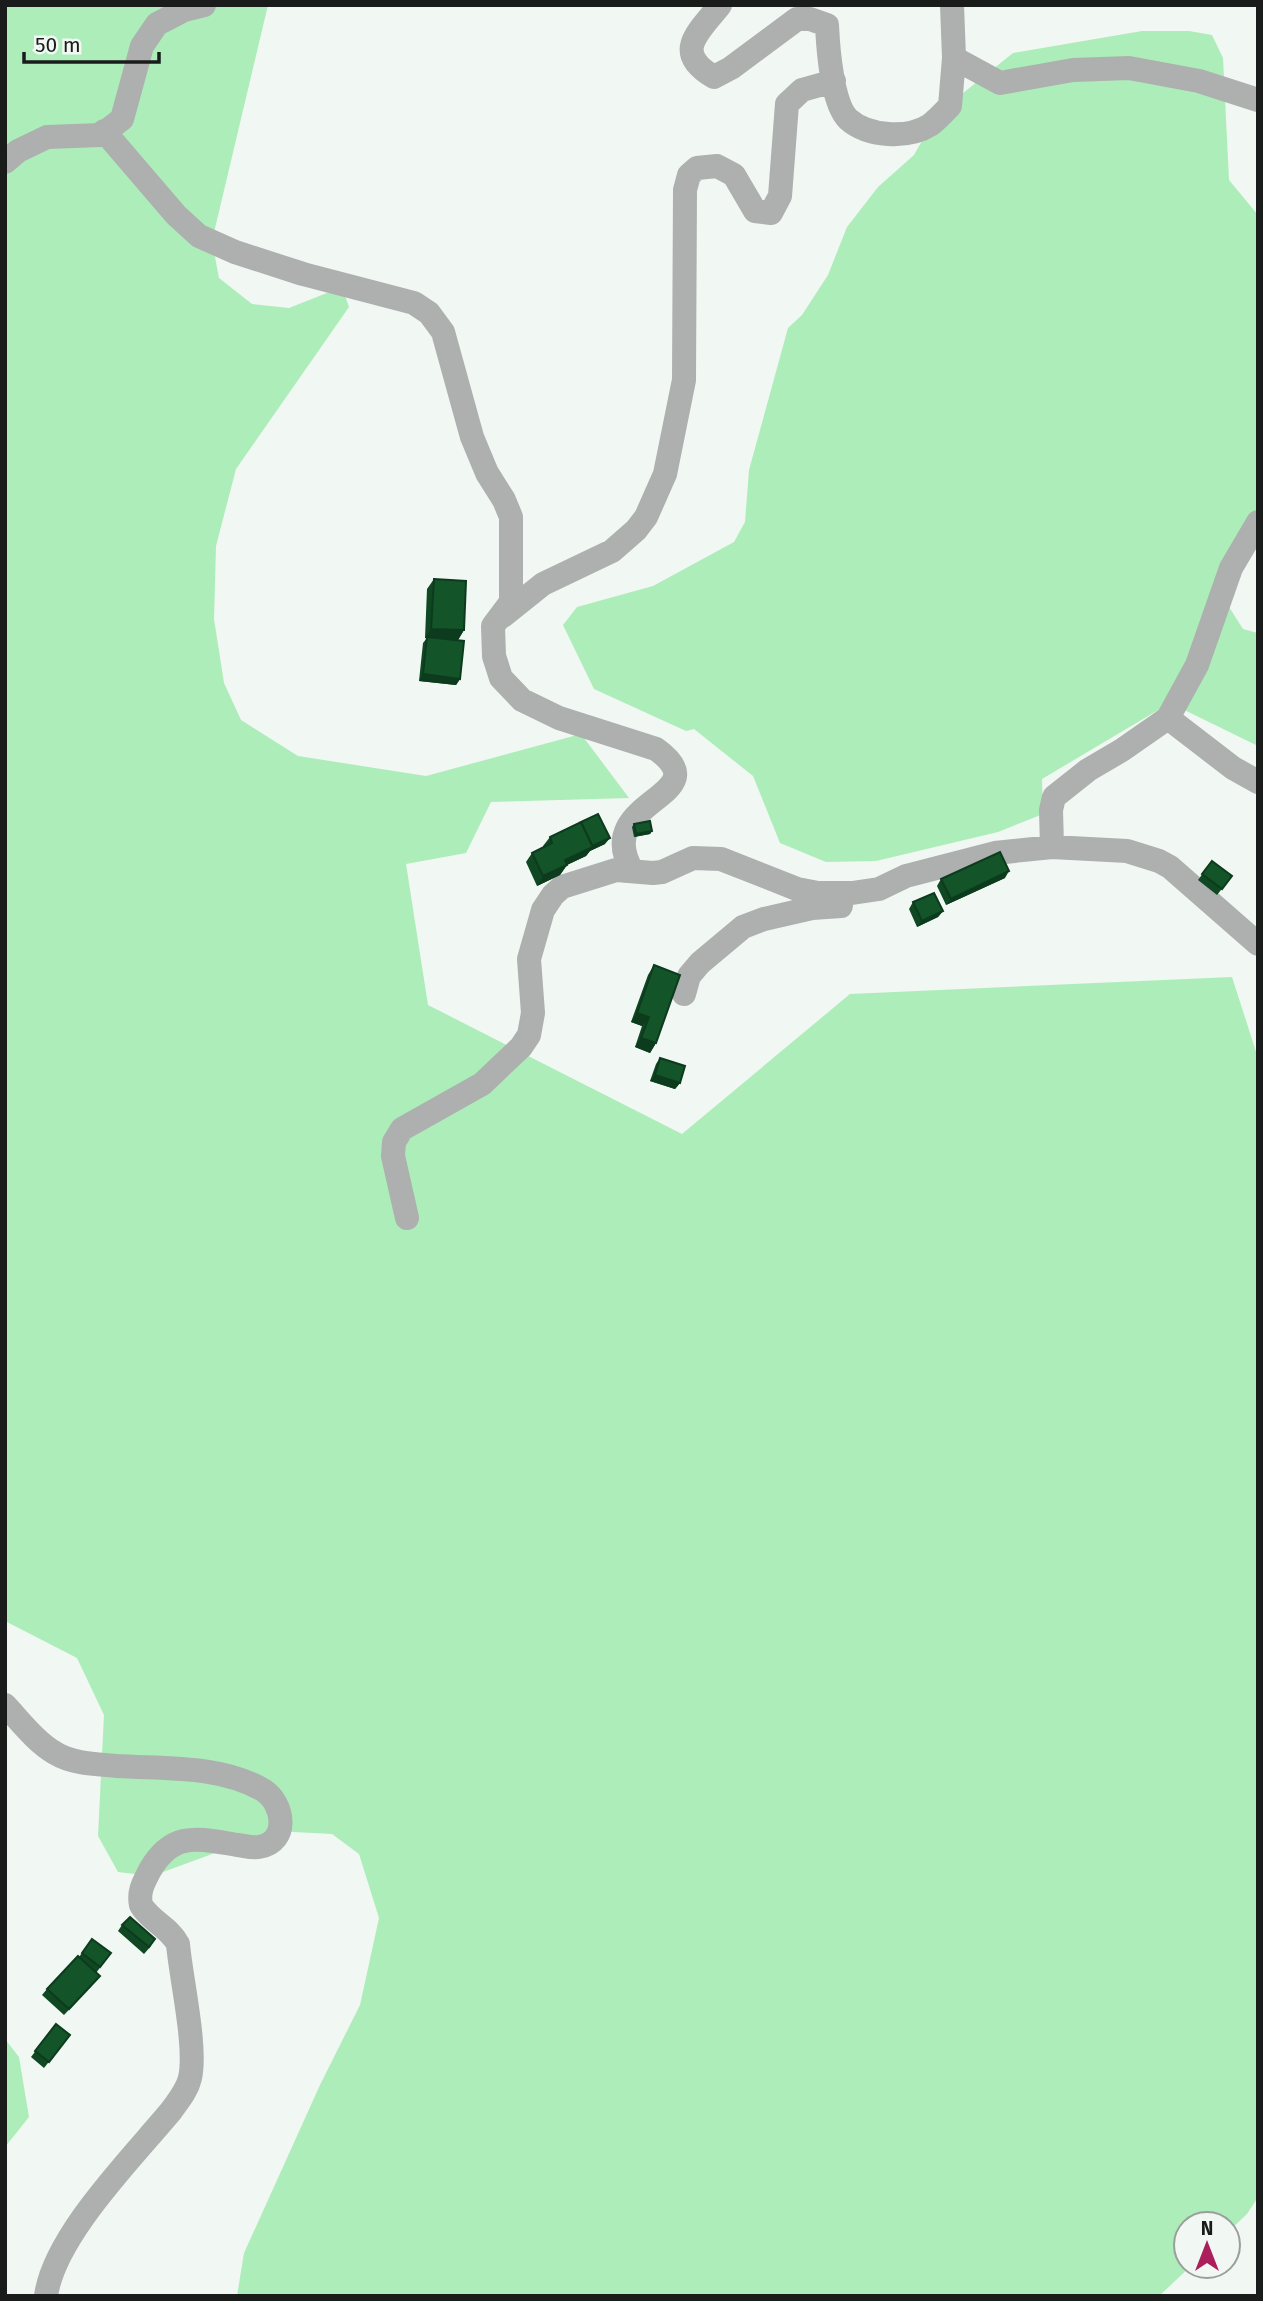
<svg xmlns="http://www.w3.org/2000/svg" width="1263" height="2301" viewBox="0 0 1263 2301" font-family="'Fira Sans',sans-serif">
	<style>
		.green { fill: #adedba }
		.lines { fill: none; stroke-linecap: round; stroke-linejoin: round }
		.minor { stroke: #adb0ae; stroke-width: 24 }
		.wall { fill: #104823 }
		.shaded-wall { fill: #0d3b1d }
		.building { fill: #135429; stroke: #0d3b1d; stroke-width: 2 }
	</style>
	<rect width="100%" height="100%" fill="#f1f7f2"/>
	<path class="green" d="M5,5h263l-56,236 7,37 33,26 37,4 53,-21 7,20 -113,162 -20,77 -2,73 10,64 17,37 57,36 128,20 155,-42 48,64 -138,4 -25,51 -60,11 22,141 254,129 168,-140 382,-17 26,81v1139l-11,17 -19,18v-8h-42v42h5l-32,30h-922l7,-43 76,-168 40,-80 19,-87 -20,-64 -27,-20 -57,-3 -123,45 -34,-4 -20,-36 6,-121 -27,-57 -72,-37z
		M1142,31h47l23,4 11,23 6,122 29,35v296l-29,96 14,22 15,4v113l-88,-43 -128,76 1,35 -45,18 -122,29 -50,1 -46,-19 -27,-67 -59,-47 -8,2 -92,-42 -31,-64 14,-18 76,-21 81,-44 11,-20 4,-52 39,-142 14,-13 26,-40 19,-48 31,-40 36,-32 23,-41 76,-61z
		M5,2039l14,18 10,60 -24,30z"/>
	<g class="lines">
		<path class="minor" d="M720,5c-22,28 -48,47 -6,72l17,-9 66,-49h13l17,6c1,22 5,78 21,94 20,18 60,20 82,6 7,-5 14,-13 20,-19l4,-48 -2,-53
			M954,58l46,25 73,-13 56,-2 70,13 59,19
			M104,131l72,84 23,21 36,16 68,22 111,29 15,10 14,19 29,105 15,36 17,27 7,17v85l-18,24 1,30 7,22 21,22 37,18 97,31c67,48 -66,50 -24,121
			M5,162l13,-11 29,-14 54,-2 21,-16 20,-73 15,-22 27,-14 20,-5
			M503,616l40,-32 69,-33 24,-21 10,-13 19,-43 19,-94 1,-190 4,-15 8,-7 20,-2 17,9 21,36 16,2 9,-17 7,-92 15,-14 32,-9
			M1168,718l65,50 25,14
			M1052,847l-1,-37 3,-13 34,-27 34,-20 46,-32 29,-53 34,-97 27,-46
			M684,994l5,-18 11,-13 43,-36 21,-8 48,-11 29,-2
			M407,1218l-14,-62 1,-14 8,-13 80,-45 39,-37 8,-12 4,-22 -4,-54 14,-49 10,-15 9,-8 54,-17 37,3 9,-1 31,-14 28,1 76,30 21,4h34l27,-4 27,-13 89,-23 57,-6 75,4 32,10 11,6 88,77
			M5,1705c15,16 31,37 50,48 18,11 41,11 62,13 48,3 103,-1 146,24 21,13 27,52 -4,57 -7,1 -14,-1 -21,-2 -39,-6 -65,-15 -88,25 -6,12 -12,21 -9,35 9,16 28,22 37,39 3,35 19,103 12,134 -3,13 -12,23 -19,33 -39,47 -117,125 -125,185"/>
	</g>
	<path class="wall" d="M434,579l30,51 -6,10 -14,-1 16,40 -4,6 -37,-4 4,-38 4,-5h-2l2,-49z
		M634,824l18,7 -2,3 -16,3 -2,-10z
		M550,837l55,7 -15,7 -4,5 -19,9 -7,10 -23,11 -11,-24 6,-9 11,-6v-1z
		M1212,861l20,15 -15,19 -19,-15z
		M1005,878l-59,27 -9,-19 4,-7z
		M913,902l30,9 -5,6 -21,10 -8,-18z
		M654,965l2,78 -6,10 -15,-6 7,-21 -11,-4 17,-47z
		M660,1058l20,25 -5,6 -25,-8 6,-17z
		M122,1925l29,21 -7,8 -26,-23z
		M92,1939l19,14 -15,20 -1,9 -31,33 -22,-20 5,-6 32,-32z
		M56,2024l14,11 -26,33 -13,-11z"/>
	<path class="shaded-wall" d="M431,629l33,1 -6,10 -33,-2z
		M423,674l37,5 -4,6 -37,-4z
		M652,831l-2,3 -16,3 2,-3z
		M610,838l-5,6 -15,7 -4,5 -28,13 7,-9z
		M567,865l-7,10 -23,11 6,-10z
		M1009,871l-4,7 -59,27 5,-6z
		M943,911l-5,6 -21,10 5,-6z
		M637,1013l12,4 -7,9 -11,-4z
		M641,1038l15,5 -6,10 -15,-6z
		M655,1075l25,8 -5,6 -25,-8z"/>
	<path class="building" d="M434,579l32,2 -2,49 -33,-1z
		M427,637l37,4 -4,38 -37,-5z
		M598,814l12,24 -18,8 -11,-24 -2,1z
		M650,821l2,10 -16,3 -2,-10z
		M581,822l12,25 -28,13 2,5 -24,11 -11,-23 20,-10 -2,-6z
		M1000,852l9,19 -58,28 -10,-20z
		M1212,861l20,15 -10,13 -20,-15z
		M934,893l9,18 -21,10 -9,-19z
		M654,965l26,10 -24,68 -15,-5 8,-21 -12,-4z
		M660,1058l25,8 -5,17 -25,-8z
		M130,1917l25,22 -6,8 -27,-22z
		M92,1939l19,14 -11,14 -18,-14z
		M78,1956l22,20 -31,33 -22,-20z
		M56,2024l14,11 -21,27 -14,-11z"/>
	<rect width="1263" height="2301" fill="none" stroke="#1a1c1b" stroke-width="14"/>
	<g transform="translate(1207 2245)"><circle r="33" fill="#f1f7f2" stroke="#9b9f9c" stroke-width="2"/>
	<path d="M0-5L12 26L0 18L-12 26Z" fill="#ac1f5d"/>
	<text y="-10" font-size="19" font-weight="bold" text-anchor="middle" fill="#1a1c1b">N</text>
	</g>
	<path d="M24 52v10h135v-10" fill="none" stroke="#1a1c1b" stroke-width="3.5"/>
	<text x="35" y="52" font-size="21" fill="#1a1c1b" stroke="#f1f7f2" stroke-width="5" paint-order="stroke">50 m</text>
</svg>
